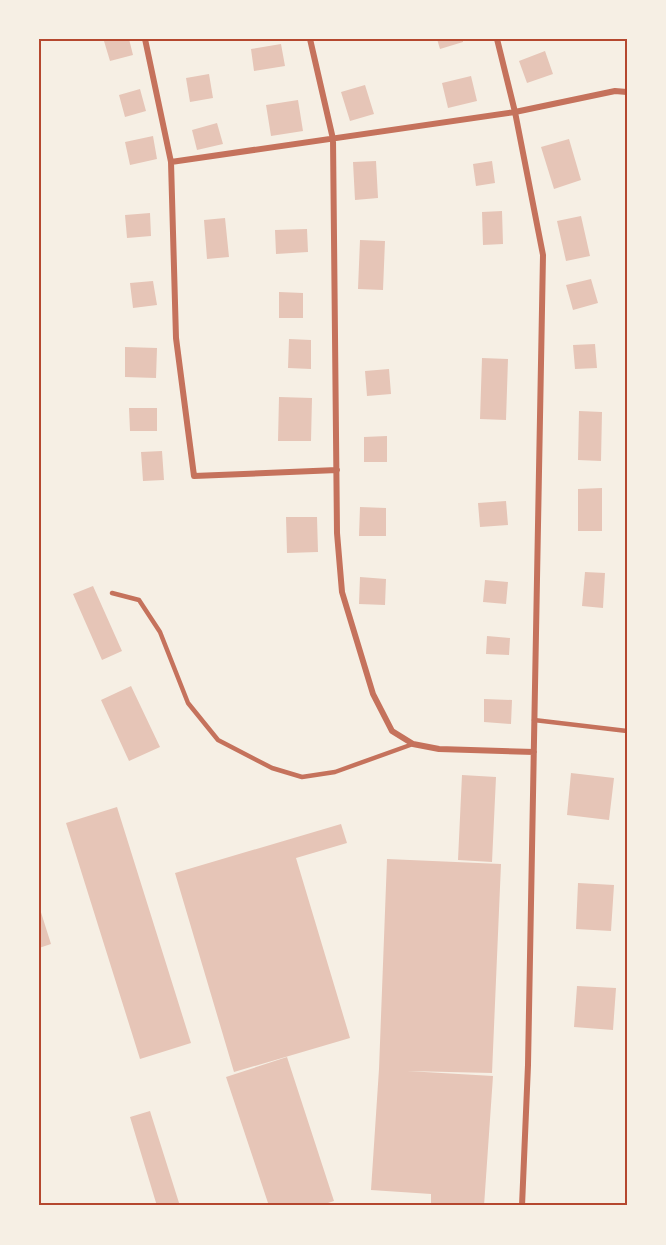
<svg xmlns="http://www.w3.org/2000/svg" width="666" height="1245" viewBox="0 0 666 1245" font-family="Manrope,sans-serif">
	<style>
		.building { fill: #e6c5b7 }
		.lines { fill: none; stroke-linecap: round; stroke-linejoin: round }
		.service { stroke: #c5725c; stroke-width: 4.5 }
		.minor { stroke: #c5725c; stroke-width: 6 }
		.neatline { fill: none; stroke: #b5482f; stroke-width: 2 }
	</style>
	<rect width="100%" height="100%" fill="#f6efe4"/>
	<path class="building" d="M112,39h17l4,16 -23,6 -6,-20z
		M437,39h26v3l-23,7z
		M281,44l4,22 -31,5 -3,-22z
		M545,51l8,23 -26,9 -8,-22z
		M209,74l4,24 -23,4 -4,-24z
		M471,76l6,25 -29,7 -6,-25z
		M365,85l9,29 -24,7 -9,-29z
		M140,89l6,22 -21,6 -6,-22z
		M298,100l5,31 -32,5 -5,-31z
		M217,123l6,21 -26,6 -5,-20z
		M153,136l4,23 -27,6 -5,-23z
		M569,139l12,41 -27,9 -13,-42z
		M376,161l2,37 -23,2 -2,-38z
		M492,161l3,22 -19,3 -3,-22z
		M502,211l1,33 -20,1 -1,-33z
		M150,213l1,23 -24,2 -2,-23z
		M581,216l9,40 -24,5 -9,-40z
		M225,218l4,39 -22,2 -3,-39z
		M307,229l1,23 -32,2 -1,-24z
		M360,240l25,1 -2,49 -25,-1z
		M591,279l7,24 -25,7 -7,-25z
		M153,281l4,24 -24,3 -3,-25z
		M279,292l24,1v25h-24z
		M289,339l22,1v29l-23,-1z
		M595,344l2,24 -22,1 -2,-24z
		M125,347l32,1 -1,30 -31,-1z
		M482,358l26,1 -2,61 -26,-1z
		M389,369l2,25 -24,2 -2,-25z
		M279,397l33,1 -1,43h-33z
		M129,408h28v23h-27z
		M579,411l23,1 -1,49 -23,-1z
		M387,436v26h-23v-25z
		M162,451l2,29 -21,1 -2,-29z
		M602,488v43h-24v-42z
		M506,501l2,24 -28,2 -2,-24z
		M360,507l26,1v28h-27z
		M286,517h31l1,35 -31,1z
		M585,572l20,1 -2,35 -21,-2z
		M360,577l26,2 -1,26 -26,-1z
		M485,580l23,2 -2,22 -23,-2z
		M93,586l29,65 -20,9 -29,-66z
		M487,636l23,2 -1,17 -23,-1z
		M131,686l29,61 -31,14 -28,-61z
		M484,699l28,1 -1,24 -27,-2z
		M571,773l43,5 -5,42 -42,-5z
		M462,775l34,2 -4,85 -34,-2z
		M117,807l74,236 -51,16 -74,-236z
		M341,824l6,19 -51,15 54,180 -116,34 -59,-199z
		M387,859l114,5 -9,209 -85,-2 86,5 -9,130h-53v-12l-60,-4 8,-121z
		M578,883l36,2 -3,46 -35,-2z
		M39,906l12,38 -12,4z
		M577,986l39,2 -3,42 -39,-3z
		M287,1057l47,144 -6,2 1,3h-60l-43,-129z
		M150,1111l30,95h-23l-27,-89z"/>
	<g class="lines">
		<path class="service" d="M112,593l27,7 21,32 28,71 30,37 54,28 30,9 33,-5 78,-28
			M534,720l93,11"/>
		<path class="minor" d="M145,39l26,123 5,176 18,138 143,-6
			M310,39l23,100 4,394 5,59 31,102 19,37 21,13 26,5 95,3
			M497,39l18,73 28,143 -15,810 -6,141
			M171,162l344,-50 100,-21 12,1"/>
	</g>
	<rect width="666" height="1245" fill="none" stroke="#f6efe4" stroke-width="81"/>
	<rect x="40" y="40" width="586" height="1164" class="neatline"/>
</svg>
